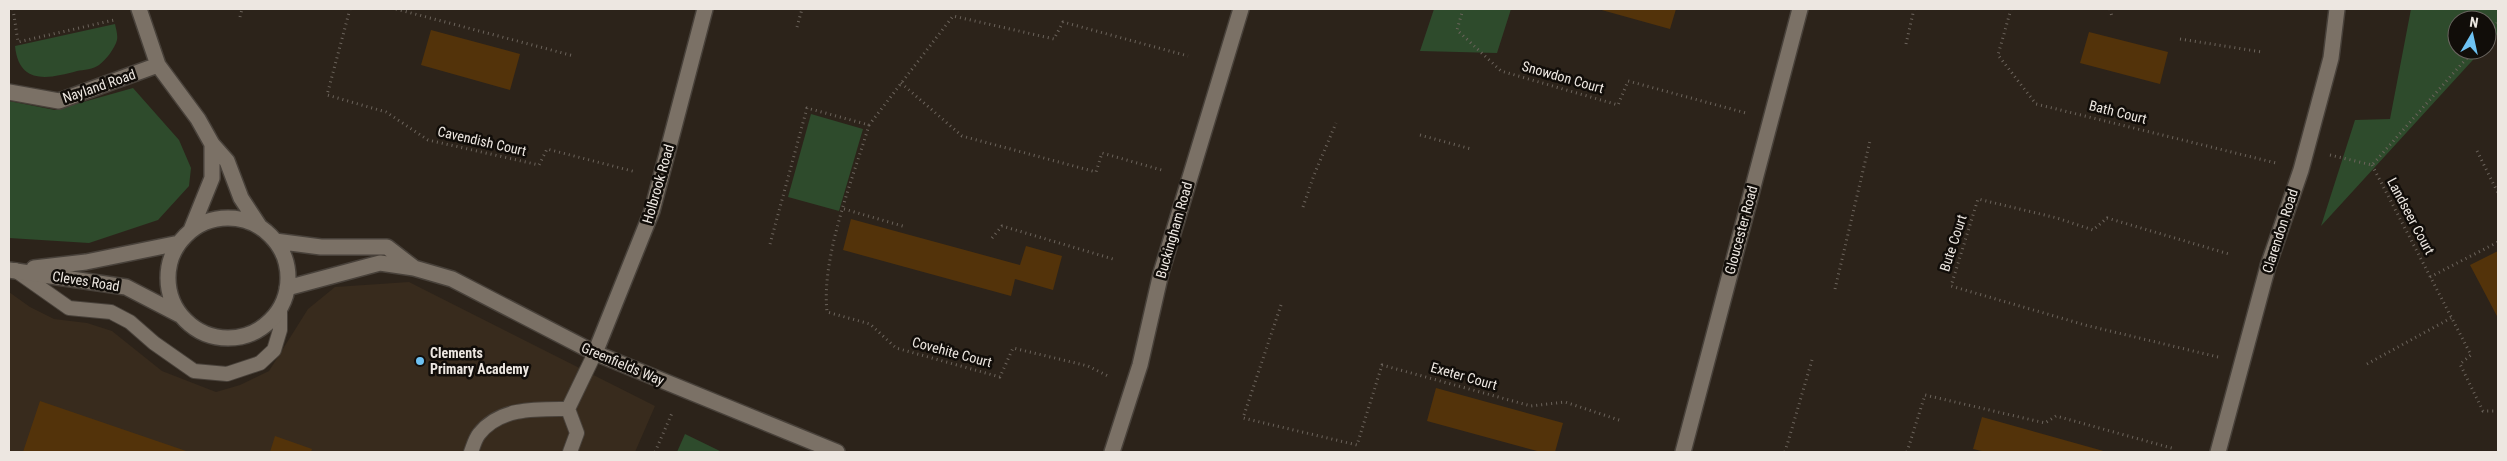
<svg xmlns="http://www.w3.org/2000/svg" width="2507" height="461" viewBox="0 0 2507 461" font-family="'Roboto Condensed',sans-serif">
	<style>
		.built { fill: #382b1d }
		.green { fill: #2e4b2c }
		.building { fill: #53330a }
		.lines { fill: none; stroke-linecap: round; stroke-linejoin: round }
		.lane-casing { stroke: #48413a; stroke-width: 16 }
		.street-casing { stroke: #48413a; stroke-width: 18 }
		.path { stroke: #6c645c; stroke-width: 3; stroke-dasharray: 1 4; stroke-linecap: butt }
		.lane { stroke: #7b7166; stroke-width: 14 }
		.street { stroke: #7b7166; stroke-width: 15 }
		.poi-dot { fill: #6ec2f3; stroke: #110d09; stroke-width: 2 }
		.labels { text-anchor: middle; stroke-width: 5; stroke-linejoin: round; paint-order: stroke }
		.street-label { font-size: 14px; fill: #ede7e1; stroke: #110d09 }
		.poi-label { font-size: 14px; font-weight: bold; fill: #ede7e1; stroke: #110d09; text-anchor: start }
	</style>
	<rect width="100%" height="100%" fill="#2c231a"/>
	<path class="built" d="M409,282l246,124 -20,46h-626v-160l21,15 24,12 33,4 25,8 50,40 54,21 24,-7 29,-14 39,-62 27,-22z"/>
	<path class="green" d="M1434,9h77l-14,44 -77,-2z
		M2411,9h87v24l-11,12v-25h-30v30h25l-161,176 34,-106 35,-1z
		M115,24c1,5 3,11 2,16 -2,8 -11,20 -18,25 -5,4 -16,5 -22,6 -29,8 -58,14 -62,-25z
		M133,88l46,52 12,28 -2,18 -31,34 -69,23 -80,-5v-137l46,9z
		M811,114l52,15 -24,82 -51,-14z
		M685,434l37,18h-45z"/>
	<path class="building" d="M1598,9h78l-6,20z
		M431,30l89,24 -10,36 -89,-25z
		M2089,32l79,20 -8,32 -80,-21z
		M851,219l169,46 6,-19 36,10 -9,34 -38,-11 -4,17 -168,-46z
		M2498,251v67l-28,-53z
		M1436,388l127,35 -8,29h-14l-114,-31z
		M40,401l149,51h-166z
		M1982,417l125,35h-121l-13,-3z
		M275,436l37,13 -1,3h-41z"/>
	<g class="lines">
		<defs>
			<path id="lane" d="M15,270l54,38 42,4 19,10 24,21 40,28 33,3 33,-11 14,-13 6,-20v-22
				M471,452c2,-5 4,-13 8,-18 21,-27 58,-25 89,-25
				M570,452l7,-19 -9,-24 27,-56"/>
			<path id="street" d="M139,9l19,56 40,54 14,25 15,17 14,37 19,29
				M9,92l50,9 99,-36
				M168 278a60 60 0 1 1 120 0a60 60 0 1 1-120 0Z
				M191,230l21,-52v-34
				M275,241l46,6h66l26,20
				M34,268l52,-6 93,-19
				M9,270l117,17 54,28
				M287,288l93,-25 34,5 38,11 143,74 242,99
				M595,353l57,-142 53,-202
				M1112,452l28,-87 21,-92 80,-264
				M1683,452l117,-443
				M2218,452l50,-186 33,-96 30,-112 6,-49"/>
		</defs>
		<use href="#lane" class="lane-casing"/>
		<use href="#street" class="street-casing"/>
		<path class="path" d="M13,9l5,33 96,-22
			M350,9l-23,86 59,17 42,28 111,25 8,-16 89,23
			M396,9l178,47
			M1463,9l-6,21 44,41 117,34 10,-24 118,32
			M2011,9l-13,46 38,49 240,59
			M2110,9l2,8
			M240,17l2,-8
			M797,27l5,-18
			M2487,35l10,-12
			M2180,39l82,13
			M1906,44l8,-35
			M901,83l61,53 134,36 6,-19 63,18
			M869,125c-16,54 -48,131 -42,187l43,12 26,24 104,29 13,-29 75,18 22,11
			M1420,135l51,14
			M2477,151l21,42
			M2330,155l42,10 102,-115
			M2372,165l99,190 -11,9 23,47h15
			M1303,207l11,-32 22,-52
			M844,209l62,18
			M992,238l10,-12 111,33
			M770,244l37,-136 62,17 84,-109 101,23 9,-17 125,34
			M2430,277l68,-35
			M1835,289l35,-148
			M1281,305l-38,113 114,27 25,-80 149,41 34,-4 57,19
			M2218,357l-133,-32 -134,-39 27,-87 79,19 36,12 14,-12 122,36
			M2367,364l84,-46
			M655,452l17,-39
			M1785,452l27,-92
			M1907,452l18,-57 120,28 11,-7 119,33"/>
		<use href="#lane" class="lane"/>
		<use href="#street" class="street"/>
	</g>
	<circle class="poi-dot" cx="420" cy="361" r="5"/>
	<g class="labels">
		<g class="street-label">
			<text transform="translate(1563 77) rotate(16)" y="5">Snowdon Court</text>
			<text transform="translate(99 86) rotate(-19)" y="5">Nayland Road</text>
			<text transform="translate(2118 112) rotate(14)" y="5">Bath Court</text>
			<text transform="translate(482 141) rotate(13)" y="5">Cavendish Court</text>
			<text transform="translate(658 184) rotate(-74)" y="5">Holbrook Road</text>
			<text transform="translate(2411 216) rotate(62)" y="5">Landseer Court</text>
			<text transform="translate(1174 230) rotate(-74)" y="5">Buckingham Road</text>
			<text transform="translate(1741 230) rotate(-75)" y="5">Gloucester Road</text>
			<text transform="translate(2280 231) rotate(-72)" y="5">Clarendon Road</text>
			<text transform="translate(1953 243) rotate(-72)" y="5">Bute Court</text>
			<text transform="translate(86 281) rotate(9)" y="5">Cleves Road</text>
			<text transform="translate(952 352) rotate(15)" y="5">Covehite Court</text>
			<text transform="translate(623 364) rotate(23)" y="5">Greenfields Way</text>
			<text transform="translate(1464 376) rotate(16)" y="5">Exeter Court</text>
		</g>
		<g class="poi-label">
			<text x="430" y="358">Clements<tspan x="430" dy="16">Primary Academy</tspan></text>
		</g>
	</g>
	<rect width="2507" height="461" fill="none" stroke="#ede7e1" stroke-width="20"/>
	<g transform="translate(2472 35) rotate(9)"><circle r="24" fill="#110d09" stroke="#69645f"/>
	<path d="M0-4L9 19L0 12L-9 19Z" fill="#6ec2f3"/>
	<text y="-8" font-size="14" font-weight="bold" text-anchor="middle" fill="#ede7e1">N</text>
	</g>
</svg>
